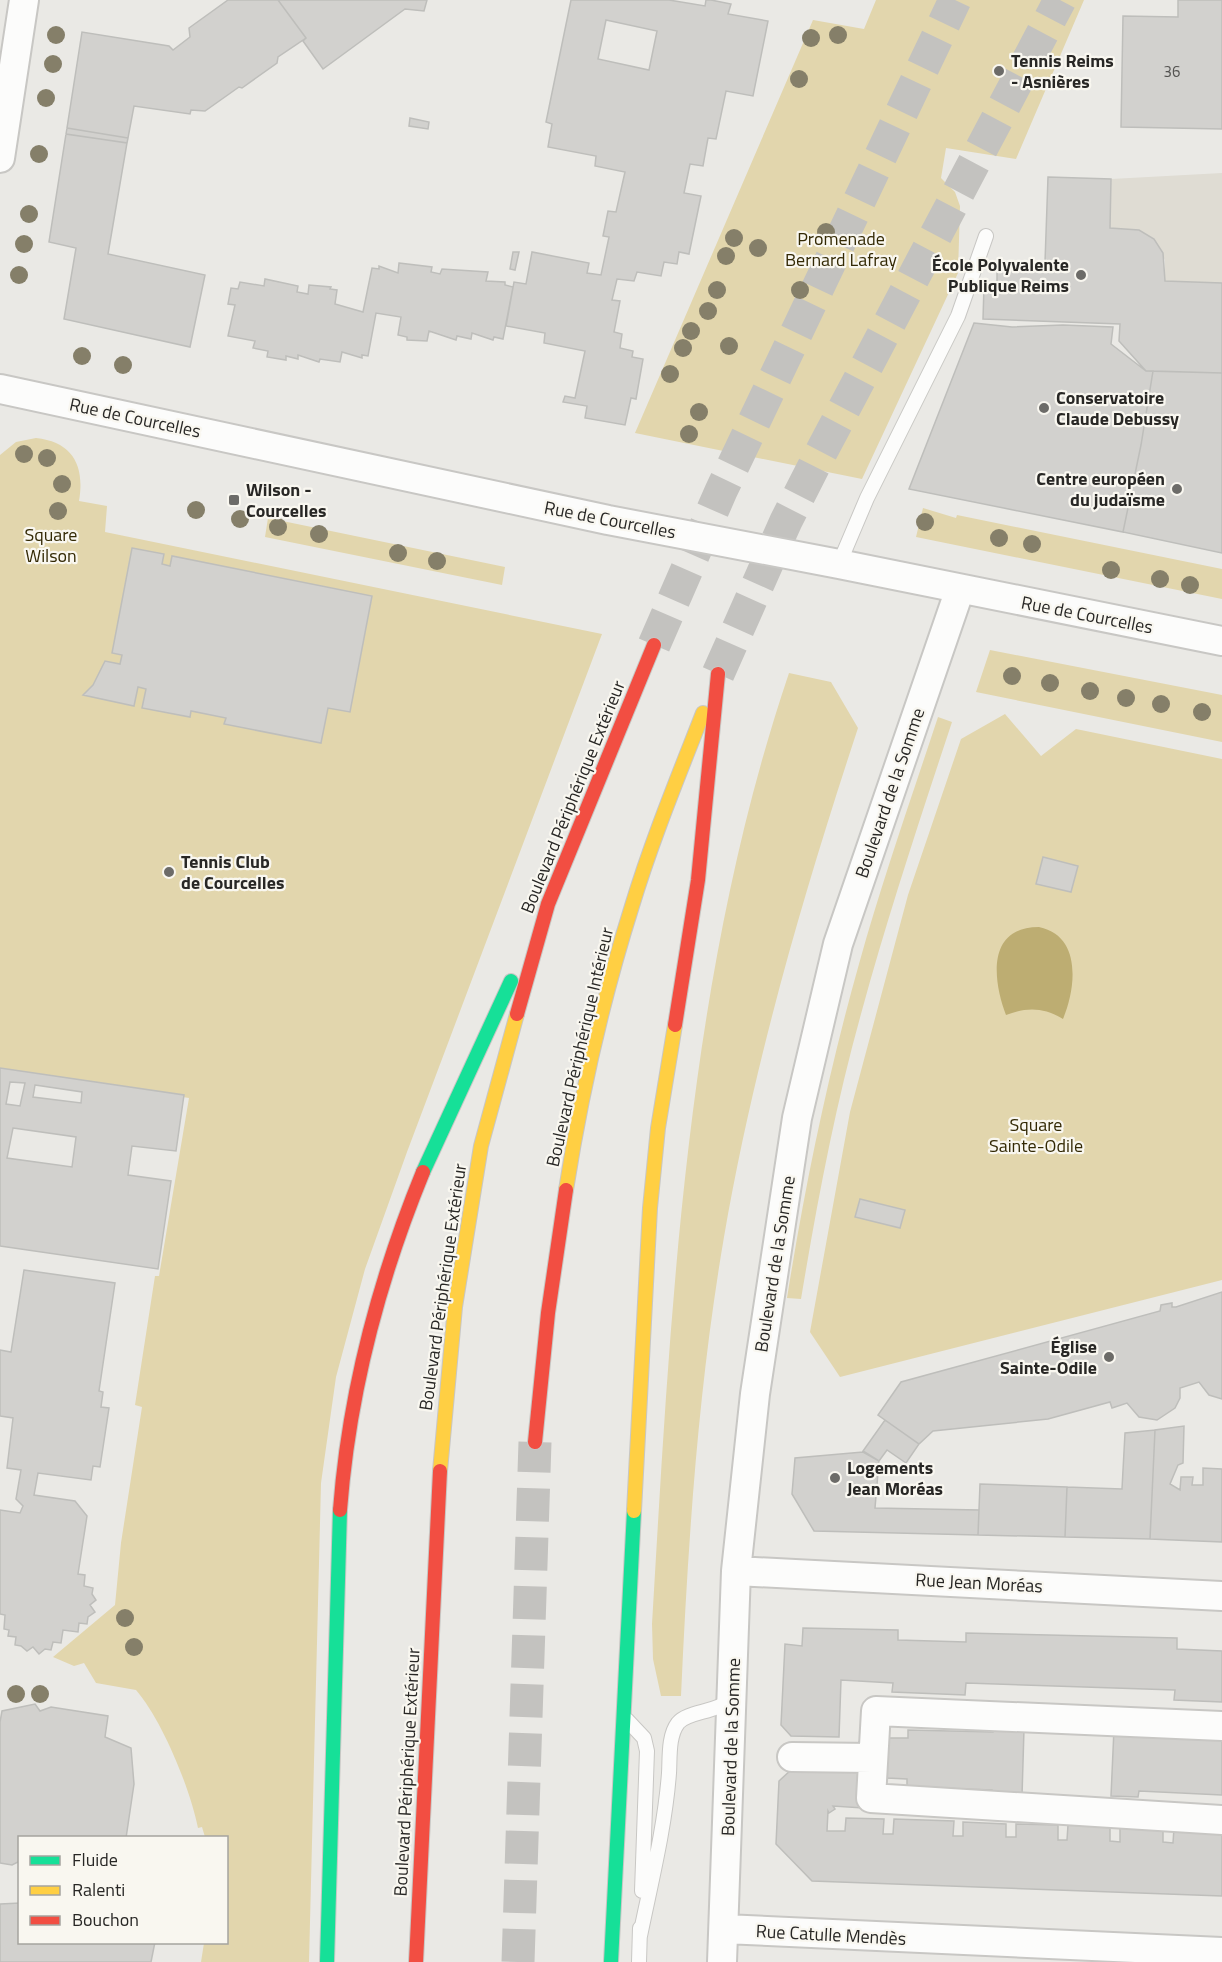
<svg xmlns="http://www.w3.org/2000/svg" width="1222" height="1962" viewBox="0 0 1222 1962" font-family="'Titillium Web',sans-serif">
	<style>
		.built { fill: #dfdcd3 }
		.green { fill: #e2d6ad }
		.water { fill: #bdad72 }
		.building { fill: #d2d1ce; stroke: #bebebb; stroke-width: 1.5; fill-rule: evenodd }
		.lines { fill: none; stroke-linecap: round; stroke-linejoin: round }
		.highway-tunnel { stroke: #c3c2bf; stroke-width: 33; stroke-dasharray: 33 16; stroke-linecap: butt }
		.lane-casing { stroke: #c8c7c4; stroke-width: 16 }
		.street-casing { stroke: #c8c7c4; stroke-width: 32 }
		.fast-casing { stroke: #c8c7c4; stroke-width: 16 }
		.slow-casing { stroke: #c8c7c4; stroke-width: 16 }
		.jam-casing { stroke: #c8c7c4; stroke-width: 16 }
		.lane { stroke: #fcfcfb; stroke-width: 14 }
		.street { stroke: #fcfcfb; stroke-width: 28 }
		.fast { stroke: #16e098; stroke-width: 14 }
		.slow { stroke: #ffcf43; stroke-width: 14 }
		.jam { stroke: #f24e42; stroke-width: 14 }
		.tree { fill: #857f69 }
		.poi-dot { fill: #6c6b68; stroke: #f9f7f0; stroke-width: 2 }
		.labels { text-anchor: middle; stroke-width: 4.5; stroke-linejoin: round; paint-order: stroke }
		.number-label { font-size: 15px; fill: #535250 }
		.poi-label { font-size: 18px; font-weight: bold; fill: #282725; stroke: #f9f7f0; text-anchor: start }
		.park-label { font-size: 18px; fill: #332904; stroke: #f9f7f0 }
		.street-label { font-size: 18px; fill: #282725; stroke: #f9f7f0 }
	</style>
	<rect width="100%" height="100%" fill="#eae9e5"/>
	<path class="built" d="M1222,173v110l-57,-2v-21l-11,-21 -15,-9 -29,-2 1,-49z"/>
	<path class="green" d="M876,0h208l-68,159 -70,-11 -5,30 14,14 5,14 -2,67 -96,206 -227,-46 178,-413 51,9z
		M36,438c37,4 49,28 43,63l28,5 -2,26 497,102 -195,518 -42,117 -29,108 -15,106 -12,479h-108l3,-19 22,-1v-104l-21,-1 -3,-10 -4,1c-8,-40 -36,-108 -62,-138l-40,-7 -12,-20 -10,3 -21,-9 62,-52 6,-62 21,-136 -7,-2 20,-129h4l30,-178 -189,-30v-613l16,-13z
		M923,508l33,10 1,-3 265,54v30l-306,-62z
		M268,518l237,49 -3,18 -237,-48z
		M990,650l232,45v47l-246,-50z
		M789,673l42,9 27,46c-55,167 -104,335 -134,509 -26,152 -36,305 -43,459h-20l-8,-37 -1,-35c19,-319 34,-646 137,-951z
		M1005,714l36,42 35,-27 146,30v521l-382,97 -30,-45 40,-220 58,-217 53,-156z
		M938,717l14,5c-32,97 -64,193 -91,292 -26,93 -44,189 -60,285l-14,-1c18,-113 41,-224 72,-334 23,-83 52,-165 79,-247z"/>
	<path class="water" d="M1039,927c43,9 37,61 24,92 -19,-12 -37,-12 -57,-4 -13,-34 -20,-88 33,-88z"/>
	<path class="building" d="M228,0h50l28,38 -28,19 -1,6 -35,25 -3,-1 -34,24 -14,-1 -1,4 -56,-8 -6,32 -61,-10 15,-96 87,14 4,4 17,-13 -1,-9z
		M278,0h149l-3,11 -19,-2 -82,60 -20,-28 3,-3z
		M571,0h98l36,6 1,-6h5l20,4 -3,10 40,7 -15,75 -27,-5 -10,48 -8,-1 -5,28 -13,-2 -6,29 17,3 -12,58 -10,-2 -2,12 -13,-2 -3,14 -24,-4 -3,9 -17,-2 -5,21 8,1 -6,31 8,2 -2,14 13,3 -1,6 11,2 -7,40 -5,-1 -6,27 -40,-7 2,-12 -24,-4 2,-6 10,2 10,-47 -41,-8 1,-10 -39,-7 8,-44 12,2 6,-32 57,11 -2,10 14,2 8,-38 -6,-1 5,-25 8,1 9,-40 -30,-6 1,-10 -48,-9 4,-23 -6,-2zM606,20l51,11 -8,39 -51,-11z
		M1178,0h44v129l-101,-2 2,-111 55,1z
		M410,118l19,4 -1,7 -19,-3z
		M67,128l61,10 -1,5 -61,-9z
		M66,134l61,9 -19,111 97,21 -15,72 -126,-28 12,-71 -27,-6z
		M1048,177l63,2 -1,49 29,2 15,9 9,14 2,28 57,2v90l-76,-2 -27,-30 1,-17 -137,-5 1,-33h13v-18l3,-5 45,-1z
		M513,252h6l-4,18 -5,-1z
		M399,263l33,4 -1,5 9,2 2,-5 46,3 -2,9 19,1v3l8,2 -10,52 -9,-2 -1,3 -21,-7 -1,6 -14,-3 -1,4 -27,-9 -2,10 -20,-1v-3l-9,-2 3,-18 -25,-4 -8,43 -6,-1v3l-20,-6 -2,10 -20,-3 -1,3 -21,-7v4l-12,-3v4l-19,-3 1,-6 -15,-3 2,-7 -27,-5 7,-31 -7,-1 3,-16 7,1 2,-7 24,4 1,-7 33,7 -1,6 11,2 1,-9 22,2 -1,2 7,1 -2,14 28,8 9,-44 7,1v-3l19,7z
		M974,323l38,4 51,-2 50,2 -2,17 35,27h7l-12,74 -18,87 -214,-43z
		M1153,371l69,2v180l-99,-21 18,-87z
		M132,548l32,6 -2,10 8,2 2,-10 200,40 -22,116 -22,-4 -7,35 -97,-19 2,-6 -35,-7 -1,6 -48,-9 4,-19 -8,-2 -4,19 -51,-11 10,-10 12,-24 15,3 2,-9 -10,-2z
		M1043,857l35,9 -7,26 -35,-8z
		M0,1068l184,27 -8,56 -44,-5 -4,29 43,6 -13,88 -158,-23zM10,1082l15,1 -5,23 -14,-2zM35,1085l47,7 -1,11 -48,-6zM13,1128l63,9 -4,30 -65,-9z
		M860,1199l45,11 -5,18 -45,-11z
		M24,1270l91,13 -16,108 4,1 -2,15 8,1 -9,59 -7,-1 -2,14 -53,-7 -4,22 41,6 12,15 -9,58 7,1 -1,11 9,2 -1,6 4,6 -6,5 5,7 -7,5 -1,7 -8,-1 -1,9 -15,-2 -2,13 -8,-1 -2,8 -6,-1 -6,5 -6,-7 -6,4 -6,-5 -6,-1 1,-8 -8,-1 1,-6 -5,-1 1,-14 -5,-1v-104l20,3 3,-7 -7,-7 5,-29 -14,-2 6,-50 -13,-2v-66l11,2z
		M1222,1292v107l-13,-4 -10,-13 -19,6v10l-5,10 -18,12 -18,-3 -12,-14 -15,5 -2,-6 -62,17 -115,12 -14,13 -41,-29 23,-33 259,-71 1,-6 11,-2v4h4z
		M885,1420l34,24 -13,19 -19,-13 -8,11 -16,-10z
		M1184,1426l-1,37 -5,2 -8,19 10,6 1,-13h12l-1,8h11v-17l19,1v73l-72,-3 5,-109z
		M1155,1430l-5,109 -85,-2 2,-50 55,2 3,-56z
		M863,1452l16,9 -4,47 104,2 -1,25 -164,-4 -22,-37 3,-36z
		M980,1484l87,3 -2,50 -87,-2z
		M803,1628l95,2v10l68,2v-9l211,5v11l45,2v51l-48,-2 1,-10 -209,-7 -1,12 -73,-3 1,-9 -52,-3 -2,57 -48,-1 -10,-11 4,-81 17,2z
		M35,1704l5,7 11,-4 57,9 -3,21 26,11 3,36 -8,54h-106v23l-8,4 -12,-2v-141l2,-11z
		M994,1727l30,2 -2,67h-30v-6l-85,-3v-8l-20,-1 1,-40h20v-8l85,2z
		M1114,1729l108,10v56l-83,-4 -1,6 -27,-1z
		M792,1769l72,3 -1,36 -30,-2 2,3 -6,4 -1,-2 -1,20h18l1,-13 38,1 -1,15h10l1,-15 60,2 -1,15h10v-14l43,2v13h10v-13l42,1v15h9l1,-15 42,1v15l10,1v-15l43,1v14l10,1 1,-15 48,3v65l-410,-15 -36,-37 3,-63z
		M20,1903v39h135l-4,20h-151v-58z"/>
	<g class="lines">
		<path class="highway-tunnel" d="M654,645l67,-154 234,-491
			M718,674l68,-153 32,-63 242,-458
			M518,1962l17,-520"/>
		<defs>
			<path id="lane" d="M839,564l28,-66 91,-182 28,-80
				M627,1720l17,18 3,13 -5,140
				M640,1936c11,-54 25,-109 29,-163 1,-15 -1,-37 9,-50 10,-12 38,-10 54,-24
				M639,1962l1,-34"/>
			<path id="street" d="M0,158l24,-158
				M0,389l608,131 231,44 383,77
				M736,1571l486,25
				M1222,1726l-346,-15 -5,87 351,22
				M792,1757l80,1
				M724,1929l498,23
				M722,1962l14,-391 19,-177 42,-276 41,-174 122,-355"/>
			<path id="fast" d="M423,1172l88,-191
				M327,1962l13,-452
				M611,1962l23,-451"/>
			<path id="slow" d="M566,1190c15,-96 37,-192 66,-284 20,-66 46,-129 71,-193
				M440,1471l15,-164 26,-161 36,-132
				M634,1511l16,-303 8,-80 17,-103"/>
			<path id="jam" d="M517,1014l31,-110 106,-259
				M675,1025l23,-145 20,-206
				M535,1442l13,-129 18,-123
				M340,1510c9,-118 38,-228 83,-338
				M416,1962l24,-491"/>
		</defs>
		<use href="#lane" class="lane-casing"/>
		<use href="#street" class="street-casing"/>
		<use href="#fast" class="fast-casing"/>
		<use href="#slow" class="slow-casing"/>
		<use href="#jam" class="jam-casing"/>
		<use href="#lane" class="lane"/>
		<use href="#street" class="street"/>
		<use href="#fast" class="fast"/>
		<use href="#slow" class="slow"/>
		<use href="#jam" class="jam"/>
	</g>
	<g class="tree">
		<circle cx="56" cy="35" r="9"/>
		<circle cx="838" cy="35" r="9"/>
		<circle cx="811" cy="38" r="9"/>
		<circle cx="53" cy="64" r="9"/>
		<circle cx="799" cy="79" r="9"/>
		<circle cx="46" cy="98" r="9"/>
		<circle cx="39" cy="154" r="9"/>
		<circle cx="29" cy="214" r="9"/>
		<circle cx="826" cy="232" r="9"/>
		<circle cx="734" cy="238" r="9"/>
		<circle cx="24" cy="244" r="9"/>
		<circle cx="758" cy="248" r="9"/>
		<circle cx="726" cy="256" r="9"/>
		<circle cx="19" cy="275" r="9"/>
		<circle cx="717" cy="290" r="9"/>
		<circle cx="800" cy="290" r="9"/>
		<circle cx="708" cy="311" r="9"/>
		<circle cx="691" cy="331" r="9"/>
		<circle cx="729" cy="346" r="9"/>
		<circle cx="683" cy="348" r="9"/>
		<circle cx="82" cy="356" r="9"/>
		<circle cx="123" cy="365" r="9"/>
		<circle cx="670" cy="374" r="9"/>
		<circle cx="699" cy="412" r="9"/>
		<circle cx="689" cy="434" r="9"/>
		<circle cx="24" cy="454" r="9"/>
		<circle cx="47" cy="458" r="9"/>
		<circle cx="62" cy="484" r="9"/>
		<circle cx="196" cy="510" r="9"/>
		<circle cx="58" cy="511" r="9"/>
		<circle cx="240" cy="519" r="9"/>
		<circle cx="925" cy="522" r="9"/>
		<circle cx="278" cy="527" r="9"/>
		<circle cx="319" cy="534" r="9"/>
		<circle cx="999" cy="538" r="9"/>
		<circle cx="1032" cy="544" r="9"/>
		<circle cx="398" cy="553" r="9"/>
		<circle cx="437" cy="561" r="9"/>
		<circle cx="1111" cy="570" r="9"/>
		<circle cx="1160" cy="579" r="9"/>
		<circle cx="1190" cy="585" r="9"/>
		<circle cx="1012" cy="676" r="9"/>
		<circle cx="1050" cy="683" r="9"/>
		<circle cx="1090" cy="691" r="9"/>
		<circle cx="1126" cy="698" r="9"/>
		<circle cx="1161" cy="704" r="9"/>
		<circle cx="1202" cy="712" r="9"/>
		<circle cx="125" cy="1618" r="9"/>
		<circle cx="134" cy="1647" r="9"/>
		<circle cx="16" cy="1694" r="9"/>
		<circle cx="40" cy="1694" r="9"/>
	</g>
	<g class="poi-dot">
		<circle cx="999" cy="71" r="6"/>
		<circle cx="1081" cy="275" r="6"/>
		<circle cx="1044" cy="408" r="6"/>
		<circle cx="1177" cy="489" r="6"/>
		<rect x="228" y="494" width="12" height="12" rx="3"/>
		<circle cx="169" cy="872" r="6"/>
		<circle cx="1109" cy="1357" r="6"/>
		<circle cx="835" cy="1478" r="6"/>
	</g>
	<g class="labels">
		<g class="number-label">
			<text x="1172" y="77">36</text>
		</g>
		<g class="poi-label">
			<text x="1011" y="67">Tennis Reims<tspan x="1011" dy="21">- Asnières</tspan></text>
			<text x="1069" y="271" text-anchor="end">École Polyvalente<tspan x="1069" dy="21">Publique Reims</tspan></text>
			<text x="1056" y="404">Conservatoire<tspan x="1056" dy="21">Claude Debussy</tspan></text>
			<text x="1165" y="485" text-anchor="end">Centre européen<tspan x="1165" dy="21">du judaïsme</tspan></text>
			<text x="246" y="496">Wilson -<tspan x="246" dy="21">Courcelles</tspan></text>
			<text x="181" y="868">Tennis Club<tspan x="181" dy="21">de Courcelles</tspan></text>
			<text x="1097" y="1353" text-anchor="end">Église<tspan x="1097" dy="21">Sainte-Odile</tspan></text>
			<text x="847" y="1474">Logements<tspan x="847" dy="21">Jean Moréas</tspan></text>
		</g>
		<g class="park-label">
			<text x="841" y="245">Promenade<tspan x="841" dy="21">Bernard Lafray</tspan></text>
			<text x="51" y="541">Square<tspan x="51" dy="21">Wilson</tspan></text>
			<text x="1036" y="1131">Square<tspan x="1036" dy="21">Sainte-Odile</tspan></text>
		</g>
		<g class="street-label">
			<text transform="translate(135 418) rotate(12)" y="6">Rue de Courcelles</text>
			<text transform="translate(610 520) rotate(11)" y="6">Rue de Courcelles</text>
			<text transform="translate(1087 615) rotate(11)" y="6">Rue de Courcelles</text>
			<text transform="translate(890 793) rotate(-71)" y="6">Boulevard de la Somme</text>
			<text transform="translate(573 797) rotate(-68)" y="6">Boulevard Périphérique Extérieur</text>
			<text transform="translate(580 1047) rotate(-77)" y="6">Boulevard Périphérique Intérieur</text>
			<text transform="translate(775 1264) rotate(-81)" y="6">Boulevard de la Somme</text>
			<text transform="translate(443 1287) rotate(-82)" y="6">Boulevard Périphérique Extérieur</text>
			<text transform="translate(979 1583) rotate(3)" y="6">Rue Jean Moréas</text>
			<text transform="translate(731 1747) rotate(-88)" y="6">Boulevard de la Somme</text>
			<text transform="translate(407 1772) rotate(-87)" y="6">Boulevard Périphérique Extérieur</text>
			<text transform="translate(831 1935) rotate(3)" y="6">Rue Catulle Mendès</text>
		</g>
	</g>
	<rect x="18" y="1836" width="210" height="108" fill="#f9f7f0" stroke="#a5a49f" stroke-width="1.5"/>
	<rect x="30" y="1856" width="30" height="9" fill="#16e098" stroke="#a5a49f" stroke-width="1.5"/>
	<text x="72" y="1866" font-size="18" fill="#282725">Fluide</text>
	<rect x="30" y="1886" width="30" height="9" fill="#ffcf43" stroke="#a5a49f" stroke-width="1.5"/>
	<text x="72" y="1896" font-size="18" fill="#282725">Ralenti</text>
	<rect x="30" y="1916" width="30" height="9" fill="#f24e42" stroke="#a5a49f" stroke-width="1.5"/>
	<text x="72" y="1926" font-size="18" fill="#282725">Bouchon</text>
</svg>
